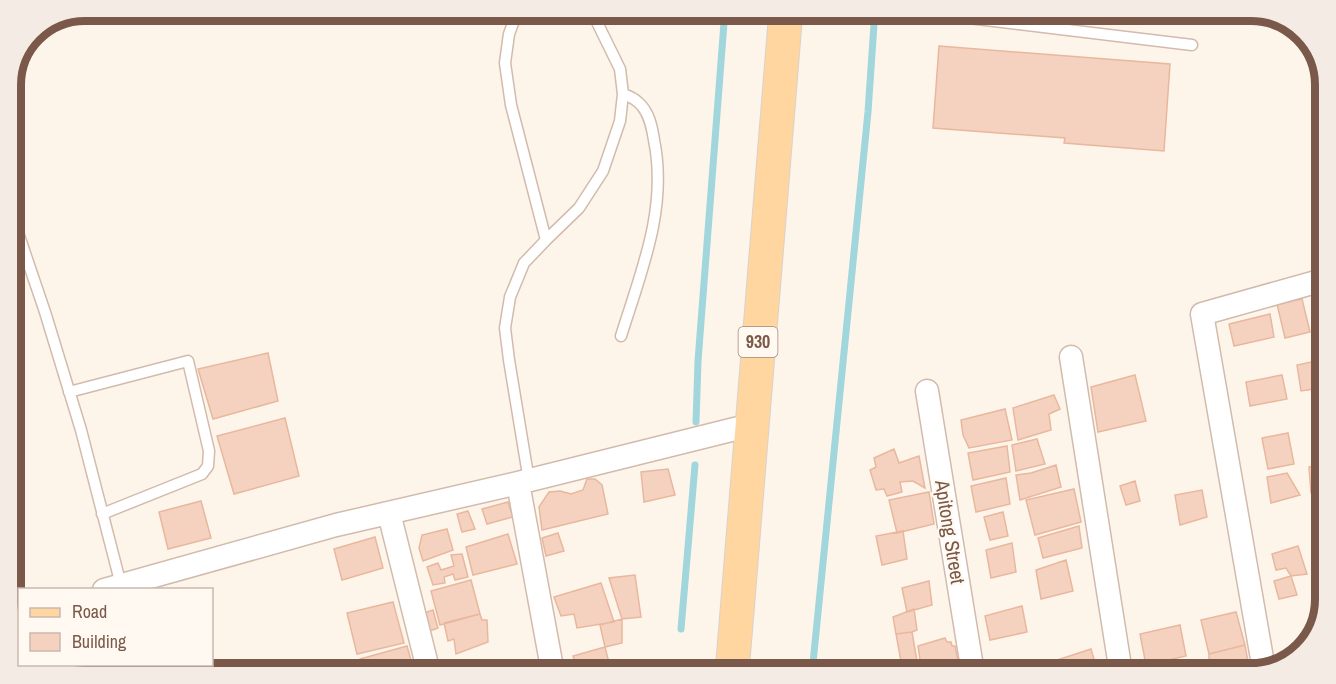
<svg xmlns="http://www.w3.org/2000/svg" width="1336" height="684" viewBox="0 0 1336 684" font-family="'Archivo Narrow',sans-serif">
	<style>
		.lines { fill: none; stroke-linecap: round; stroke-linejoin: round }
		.stream { stroke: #a1d6dc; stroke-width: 7 }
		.building { fill: #f5d2bf; stroke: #e9b79e; stroke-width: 1.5 }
		.service-casing { stroke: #d2bbad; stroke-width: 13 }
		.minor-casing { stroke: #d2bbad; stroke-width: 25 }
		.primary-casing { stroke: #dad1cc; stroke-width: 35 }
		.service { stroke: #fff; stroke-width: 10 }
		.minor { stroke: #fff; stroke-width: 22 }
		.primary { stroke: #ffd69f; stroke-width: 33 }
		.labels { text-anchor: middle; stroke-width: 4.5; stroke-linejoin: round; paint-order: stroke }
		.shield { fill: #fff9f1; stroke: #a3897c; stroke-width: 1.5 }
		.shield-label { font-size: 18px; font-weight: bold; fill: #7b594a }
		.street-label { font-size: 20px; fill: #7b594a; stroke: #fff9f1 }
		.rim { fill: none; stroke: #7b594a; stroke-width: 8 }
	</style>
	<rect width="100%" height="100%" fill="#fef5ea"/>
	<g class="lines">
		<path class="stream" d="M696,422l2,-61 27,-351
			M681,629l14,-164
			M812,673l56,-561 7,-102"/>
	</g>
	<path class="building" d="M939,46l231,18 -6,87 -100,-8 1,-5 -132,-10z
		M1302,299l8,33 -25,6 -8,-34z
		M1270,314l4,23 -40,9 -5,-22z
		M268,353l10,48 -65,18 -15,-50z
		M1321,360v28l-20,3 -4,-26z
		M1135,375l11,46 -48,11 -7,-45z
		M1282,375l5,24 -37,7 -4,-24z
		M1054,395l6,14 -11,5 2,16 -33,10 -5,-32z
		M1005,409l7,31 -43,8 -6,-13 -2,-15z
		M285,418l14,58 -65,18 -17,-58z
		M1288,433l6,31 -26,5 -6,-31z
		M1037,439l8,25 -29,7 -4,-26z
		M1007,446l3,26 -37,8 -5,-27z
		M894,449l5,14 20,-7 6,32 -12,-7 -13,1 2,10 -15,4 -3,-7 -8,1 -6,-20 6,-3 -2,-9z
		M1320,464v28l-9,1 -2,-26z
		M1056,465l5,22 -41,13 -4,-25 15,-2z
		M668,469l7,26 -31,7 -3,-30z
		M1287,473l13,22 -29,8 -4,-26z
		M1006,478l4,26 -34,8 -5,-26z
		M587,479h8l7,6 6,29 -66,16 -3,-23 10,-15 11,-1 11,3 12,-4z
		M1135,481l5,20 -14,4 -6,-19z
		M1074,489l7,33 -46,13 -9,-35z
		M1202,490l5,27 -27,8 -5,-30z
		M929,492l5,32 -37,9 -8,-33z
		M201,501l10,37 -43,11 -9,-37z
		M508,502l5,15 -26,7 -5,-15z
		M468,511l7,18 -13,3 -5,-18z
		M1003,512l5,24 -18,4 -6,-23z
		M1079,526l3,22 -39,10 -5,-20z
		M447,529l6,21 -30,11 -4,-13 3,-13z
		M903,531l4,28 -25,6 -6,-29z
		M558,533l6,18 -18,5 -4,-18z
		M508,534l9,30 -44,11 -7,-28z
		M375,537l8,31 -41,12 -8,-31z
		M1012,543l4,29 -25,6 -5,-28z
		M1298,546l9,28 -16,2 -5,-8 -10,2 -4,-16z
		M462,554l6,23 -13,3 -2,-6 -9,3 1,6 -12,2 -6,-18 11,-4 3,7 13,-4 -3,-11z
		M1066,560l7,31 -32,8 -5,-29z
		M635,575l6,42 -19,2 -13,-41z
		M1291,576l6,19 -18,4 -5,-18z
		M471,580l9,34 -40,11 -9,-34z
		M929,581l3,24 -25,7 -5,-24z
		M601,583l13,39 -37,6 -3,-14 -13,2 -7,-19z
		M393,602l11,41 -47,11 -10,-41z
		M1022,606l5,26 -37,8 -5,-24z
		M914,609l3,21 -5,2 -16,2 -3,-17z
		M433,610l5,18 -14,5 -6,-18z
		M1236,612l9,33 -36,9 -8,-34z
		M480,614l2,6h5l1,22 -32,12 -2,-15 -6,2 -4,-18z
		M622,619v24l-17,4 -5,-22z
		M1180,625l6,31 -40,9 -6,-31z
		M912,632l5,29 -15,6 -6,-33z
		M945,638l2,4h4l1,4h3l3,15 -26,7 -11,-2 -3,-20z
		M1245,645l5,28h-41v-19z
		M407,646l4,14 -46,13 -5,-14z
		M605,647l5,20 -25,6h-7l-5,-17z
		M1091,649l7,24h-48l-2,-10z"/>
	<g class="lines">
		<defs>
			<path id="service" d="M518,10l-9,24 -4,29 6,42 35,135
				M902,10l290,35
				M11,212l34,100 36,118 40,155
				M621,336c20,-64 47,-128 33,-196 -2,-13 -5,-28 -15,-37 -4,-4 -10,-7 -16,-9
				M69,392l119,-31 21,90 -1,15 -6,8 -100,40
				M529,481l-20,-121 -4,-32 5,-31 14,-34 22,-23 33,-32 24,-37 17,-50 3,-27 -3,-25 -29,-59"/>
			<path id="minor" d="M1071,357l50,316
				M927,391l46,282
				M518,483l35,190
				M389,513l40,160
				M104,590l232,-65 182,-42 233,-58
				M14,614l6,-2
				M1264,670l-62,-356 121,-34
				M700,673l32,-2"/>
			<path id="primary" d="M732,673l54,-663"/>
		</defs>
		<use href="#service" class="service-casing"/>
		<use href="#minor" class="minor-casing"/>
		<use href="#primary" class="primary-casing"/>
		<use href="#service" class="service"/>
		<use href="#minor" class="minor"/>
		<use href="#primary" class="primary"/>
	</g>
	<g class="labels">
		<rect class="shield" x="738.5" y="327" width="39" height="30" rx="4.5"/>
		<g class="shield-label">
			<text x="758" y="348">930</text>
		</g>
		<g class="street-label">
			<text transform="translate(950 532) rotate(81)" y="7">Apitong Street</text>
		</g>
	</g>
	<path d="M0 0H1336V684H0ZM85 21H1251A64 64 0 0 1 1315 85V599A64 64 0 0 1 1251 663H85A64 64 0 0 1 21 599V85A64 64 0 0 1 85 21Z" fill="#f4ece4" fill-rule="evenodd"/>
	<path class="rim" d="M85 21H1251A64 64 0 0 1 1315 85V599A64 64 0 0 1 1251 663H85A64 64 0 0 1 21 599V85A64 64 0 0 1 85 21Z"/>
	<rect x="18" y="588" width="195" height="78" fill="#fff9f1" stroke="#cab9ae" stroke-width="1.5"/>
	<rect x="30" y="608" width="30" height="9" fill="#ffd69f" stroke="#cab9ae" stroke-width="1.5"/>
	<text x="72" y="618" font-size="18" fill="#7b594a">Road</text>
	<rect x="30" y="633" width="30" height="18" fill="#f5d2bf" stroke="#cab9ae" stroke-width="1.5"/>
	<text x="72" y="648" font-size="18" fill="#7b594a">Building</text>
</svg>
